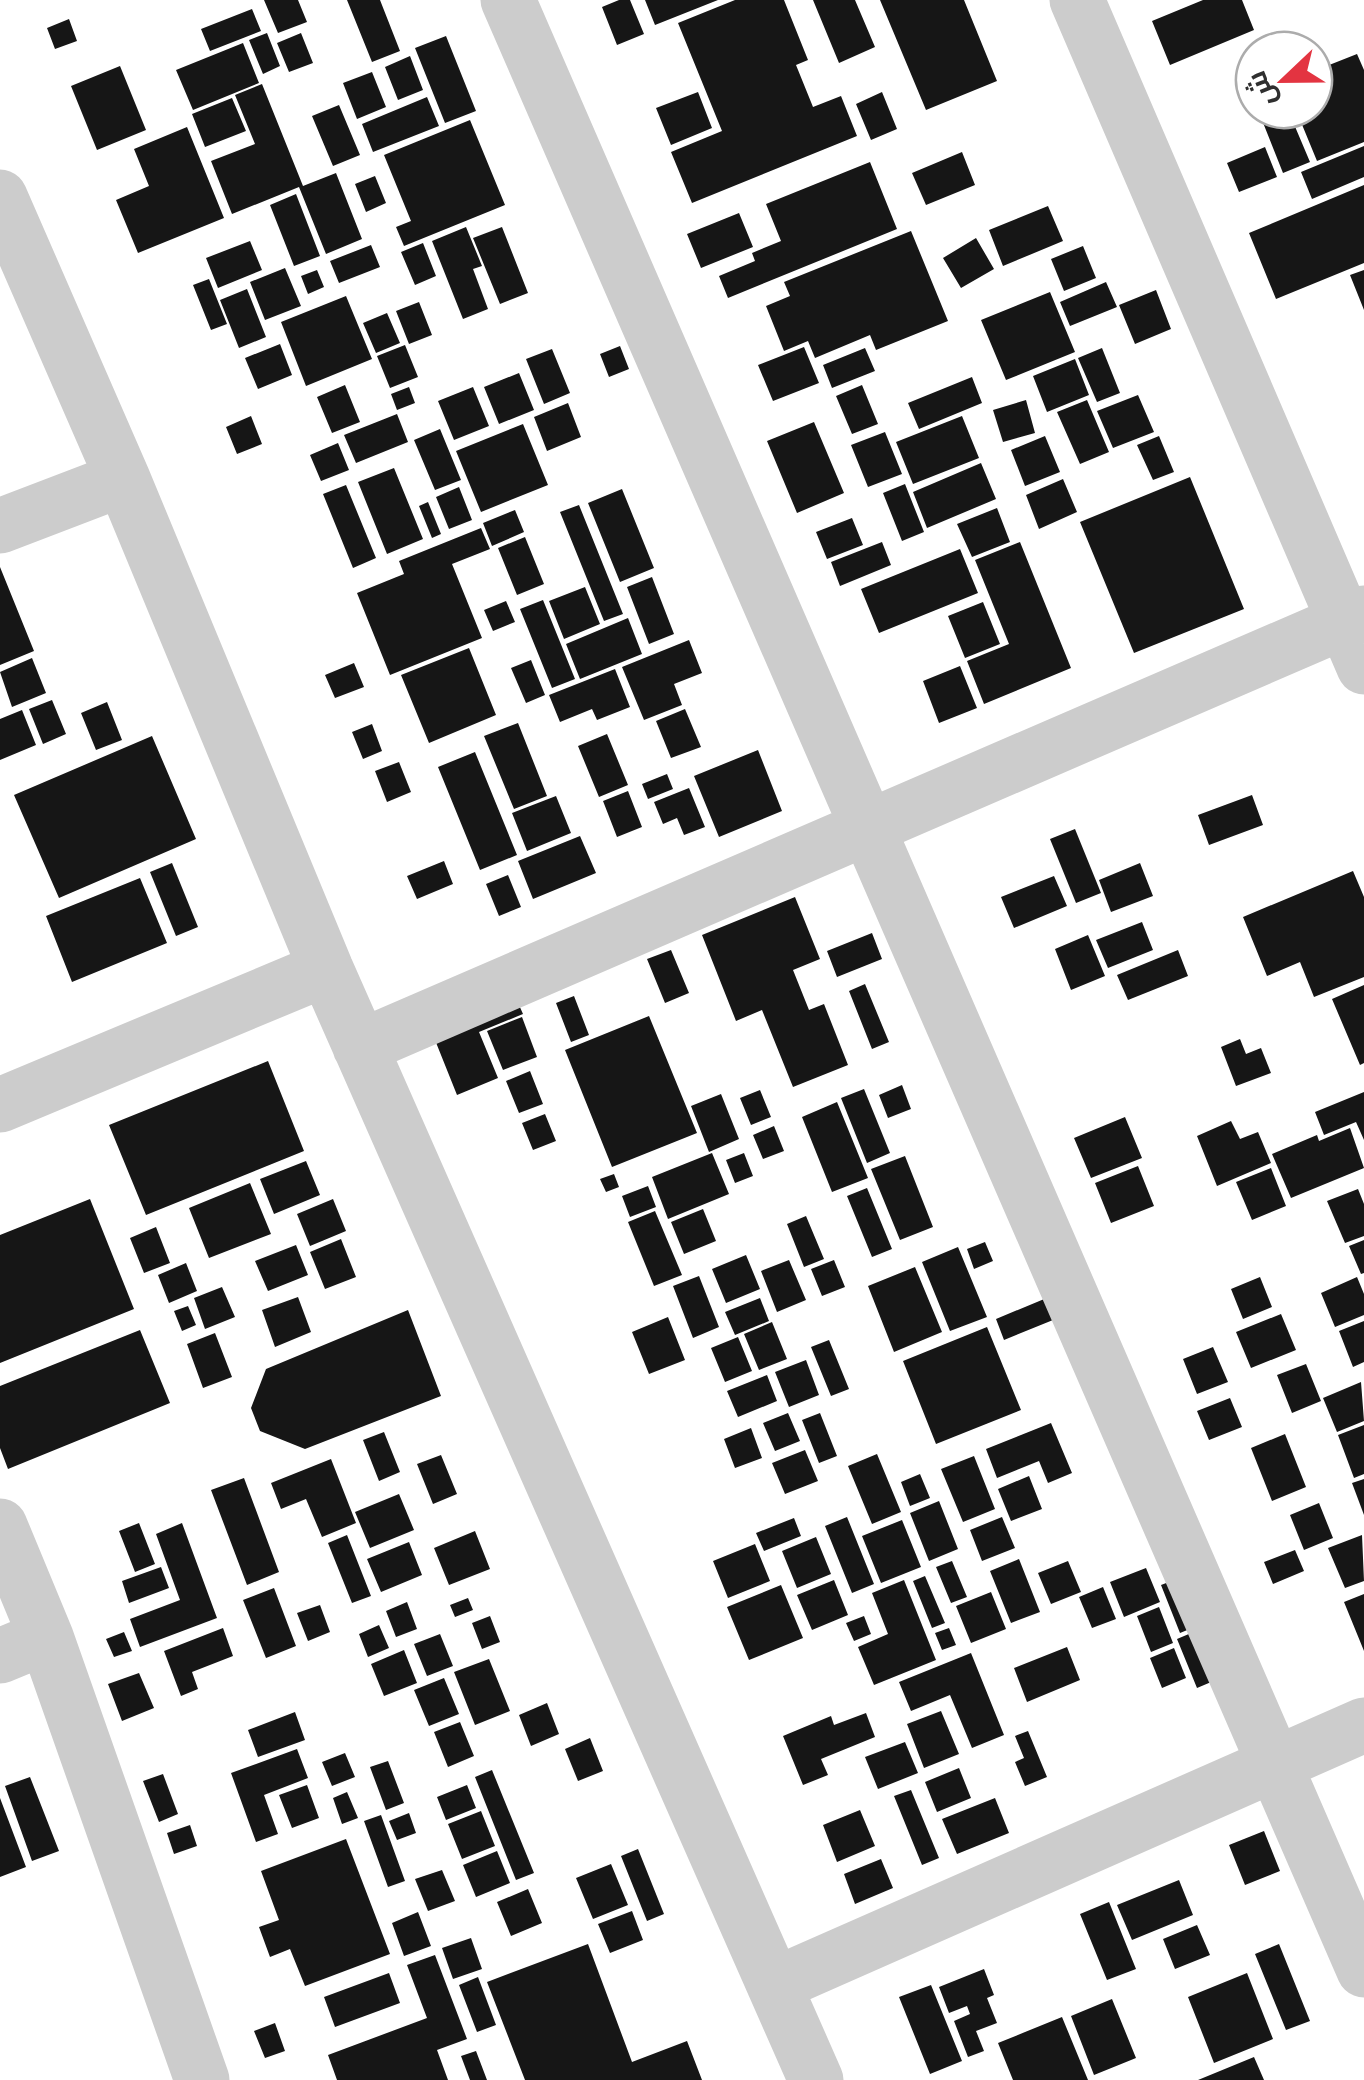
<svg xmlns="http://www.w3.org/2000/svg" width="1364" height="2080" viewBox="0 0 1364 2080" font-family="'Sofia Sans Condensed',Cairo,sans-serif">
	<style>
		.building { fill: #161616 }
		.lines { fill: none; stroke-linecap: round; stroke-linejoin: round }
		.street { stroke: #ccc; stroke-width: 55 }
	</style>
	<rect width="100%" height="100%" fill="#fff"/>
	<path class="building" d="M264,0h34l9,22 -29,11z
		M347,0h33l20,51 -28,11z
		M619,0h11l14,34 -27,11 -15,-38z
		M645,0h73l-63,25z
		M735,0h49l24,60 -12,5 17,42 28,-11 16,40 -165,67 -21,-51 51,-21 -44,-108z
		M813,0h42l20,47 -36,16z
		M880,0h84l33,81 -71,29z
		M1203,0h39l12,30 -84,35 -18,-44z
		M252,9l9,22 -51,20 -9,-22z
		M69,19l8,22 -22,8 -8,-21z
		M1289,32l7,18h-42v9l-4,-9h-5z
		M267,33l13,33 -17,8 -14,-34z
		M301,33l12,30 -24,9 -12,-29z
		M446,36l30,75 -31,12 -30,-75z
		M243,43l16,40 -66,27 -17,-40z
		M1357,54l7,16v72l-47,19 -21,-51h18v-39z
		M410,56l13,34 -25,10 -13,-33z
		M120,66l26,64 -49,20 -26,-64z
		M372,72l14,35 -29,12 -14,-36z
		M262,84l41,102 33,-13 26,66 -36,15 -27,-67 -67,27 -21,-53 44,-17 -20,-49z
		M698,92l14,36 -41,17 -15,-37z
		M882,92l15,37 -26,11 -15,-36z
		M427,97l12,29 -66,26 -11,-28z
		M232,98l14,33 -41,16 -13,-33z
		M339,105l21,50 -27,11 -21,-50z
		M1258,110h30l22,52 -27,11z
		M470,120l35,85 -101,41 -8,-19 15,-6 -27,-66z
		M187,127l37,91 -86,35 -22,-53 33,-14 -15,-37z
		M1364,146v31l-52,22 -11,-27z
		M1265,147l12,30 -38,15 -12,-29z
		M962,152l13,33 -49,20 -14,-32z
		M870,162l27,67 -169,69 -9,-22 36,-15 -3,-8 29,-12 -15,-37z
		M375,176l11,27 -20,9 -11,-28z
		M1364,185v78l-88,36 -27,-66z
		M296,194l24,62 -26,10 -24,-61z
		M1048,206l15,35 -60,25 -14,-36z
		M739,213l14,34 -52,21 -14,-34z
		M466,227l16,39 -9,3 15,40 -25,10 -31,-78z
		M502,227l26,66 -28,11 -27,-66z
		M911,231l37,90 -72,29 -6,-15 -55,23 -7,-17 -24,10 -18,-45 24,-10 -6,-14z
		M976,238l18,31 -33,19 -18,-30z
		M250,241l12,29 -44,18 -12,-30z
		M423,243l13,33 -21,9 -14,-33z
		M371,245l9,22 -41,16 -9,-22z
		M1083,246l13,32 -32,13 -13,-32z
		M285,268l16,38 -36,14 -15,-38z
		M317,270l7,17 -16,7 -7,-18z
		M1364,270v40l-14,-35z
		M209,279l18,45 -16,6 -18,-45z
		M1106,282l11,25 -47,19 -10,-24z
		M247,289l19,48 -27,11 -19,-48z
		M1156,290l15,39 -36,15 -16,-39z
		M1050,292l25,60 -69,28 -25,-60z
		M346,296l26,63 -66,27 -25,-64z
		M419,302l13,33 -23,9 -13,-33z
		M387,313l13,30 -24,10 -13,-30z
		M280,344l12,31 -34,14 -13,-31z
		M405,345l13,32 -28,11 -13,-32z
		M620,346l9,23 -20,8 -9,-23z
		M804,347l15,36 -46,18 -15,-36z
		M865,348l10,23 -43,17 -9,-23z
		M1102,348l18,45 -23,9 -19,-44z
		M552,349l18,44 -26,11 -18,-45z
		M1075,359l14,36 -42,17 -14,-36z
		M519,373l15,37 -35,14 -15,-37z
		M972,377l10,26 -63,26 -11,-26z
		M345,385l15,37 -28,11 -15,-36z
		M862,385l16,39 -26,10 -16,-38z
		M409,387l6,16 -18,7 -6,-16z
		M473,387l16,39 -35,14 -16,-39z
		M1138,395l16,37 -41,16 -16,-37z
		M1026,400l9,33 -32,9 -10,-32z
		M1087,400l22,52 -29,12 -23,-52z
		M568,403l13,34 -34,14 -13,-34z
		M397,414l11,28 -52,21 -12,-28z
		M251,416l11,28 -25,10 -11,-27z
		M962,416l17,42 -66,26 -17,-42z
		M814,422l30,71 -47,20 -30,-72z
		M523,424l25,61 -67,27 -25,-61z
		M440,429l21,51 -26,10 -21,-50z
		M885,432l17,42 -34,13 -17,-42z
		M1045,436l15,36 -35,14 -14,-36z
		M1159,436l15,36 -21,8 -16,-35z
		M338,443l11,27 -28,11 -11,-26z
		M981,463l15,36 -69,29 -14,-36z
		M394,468l29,71 -36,15 -29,-72z
		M1190,477l54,132 -110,44 -54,-131z
		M1063,479l14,33 -38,17 -13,-34z
		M905,484l19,48 -22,9 -19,-48z
		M346,485l30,73 -23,10 -30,-74z
		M459,487l13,33 -23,9 -13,-32z
		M622,489l32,79 -34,14 -32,-79z
		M428,502l13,32 -9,4 -13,-32z
		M579,505l44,109 -19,7 -44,-109z
		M997,508l13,34 -38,15 -15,-33z
		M515,510l9,22 -32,14 -9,-23z
		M852,518l11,27 -36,14 -11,-27z
		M481,528l9,21 -38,15 30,74 -92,37 -33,-82 47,-19 -5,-13z
		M525,537l19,47 -27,11 -19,-47z
		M882,542l9,23 -51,21 -9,-24z
		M1020,542l51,126 -87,36 -17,-43 42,-17 -34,-84z
		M960,549l18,44 -99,40 -18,-44z
		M0,567l34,84 -34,14z
		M652,577l22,57 -25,10 -22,-57z
		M585,587l15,37 -36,15 -15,-38z
		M543,600l32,79 -23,9 -32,-79z
		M506,601l9,21 -22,9 -9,-21z
		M983,602l17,42 -35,14 -17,-42z
		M628,618l14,36 -62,25 -14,-35z
		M689,640l13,33 -28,11 8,21 -38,15 -22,-53z
		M469,648l27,67 -67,28 -28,-68z
		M32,658l14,35 -34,14 -12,-35z
		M531,660l14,35 -19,8 -15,-35z
		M354,663l10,24 -29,11 -10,-23z
		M960,666l17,42 -38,15 -16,-42z
		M615,669l15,38 -33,13 -5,-11 -32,13 -11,-27z
		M52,700l14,34 -23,10 -14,-35z
		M107,702l15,38 -26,10 -15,-37z
		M685,709l16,38 -30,11 -15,-37z
		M22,710l14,35 -36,15v-41z
		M518,723l29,73 -33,13 -30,-73z
		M372,724l10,27 -19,8 -11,-27z
		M607,734l21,51 -29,12 -21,-51z
		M152,736l44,103 -137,59 -45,-103z
		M758,750l24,61 -63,26 -25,-61z
		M475,752l42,103 -37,15 -42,-103z
		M399,762l12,30 -24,10 -12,-31z
		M667,774l6,15 -25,10 -6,-15z
		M689,788l16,39 -21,8 -7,-17 -14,6 -9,-22z
		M628,791l14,36 -25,10 -14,-36z
		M1252,795l11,30 -54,20 -11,-30z
		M556,796l15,37 -44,18 -15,-38z
		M1075,829l26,64 -25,10 -26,-64z
		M580,836l16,37 -63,26 -15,-38z
		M444,861l9,23 -36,15 -10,-23z
		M172,863l26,64 -22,9 -26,-64z
		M1140,863l13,33 -42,16 -12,-32z
		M1353,871l11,26v80l-50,20 -14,-35 -33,14 -24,-59z
		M508,875l13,32 -22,9 -13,-32z
		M1054,876l13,30 -53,22 -13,-31z
		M140,878l27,65 -95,39 -26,-66z
		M795,897l25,62 -27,11 16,40 15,-6 24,61 -55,22 -31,-77 -26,11 -34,-86z
		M1142,922l11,28 -45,18 -12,-28z
		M872,933l10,26 -45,18 -10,-26z
		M1088,935l17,41 -34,14 -16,-41z
		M671,950l18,43 -24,10 -18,-44z
		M1178,950l10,26 -60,24 -11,-25z
		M865,984l24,58 -17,7 -23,-58z
		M1364,985v78l-4,2 -28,-66z
		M515,996l8,18 -44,18 19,46 -41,17 -26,-65z
		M574,996l15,39 -18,7 -15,-39z
		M649,1016l48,117 -85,34 -47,-117z
		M522,1017l15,40 -34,13 -16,-39z
		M1240,1039l6,15 15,-6 10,25 -35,13 -15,-39z
		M268,1061l36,90 -158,64 -37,-90z
		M530,1071l13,33 -24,9 -13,-32z
		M902,1085l9,24 -23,9 -9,-23z
		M864,1089l26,64 -23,10 -26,-65z
		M760,1090l11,27 -20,8 -11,-27z
		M1364,1092v48l-8,-18 -32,13 -9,-23z
		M721,1094l18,45 -30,13 -18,-46z
		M837,1102l31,76 -36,14 -30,-75z
		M545,1114l11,27 -23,9 -11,-27z
		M1125,1117l17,41 -51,20 -17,-40z
		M1231,1121l9,18 18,-7 13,31 -54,23 -20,-50z
		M774,1126l10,25 -21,8 -10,-24z
		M1350,1128l14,40 -73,30 -19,-44 45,-19 2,6z
		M712,1153l17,41 -61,25 -16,-42z
		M744,1153l9,23 -18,7 -9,-23z
		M905,1156l28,71 -33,13 -29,-71z
		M306,1161l14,34 -46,19 -14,-35z
		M1138,1166l16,40 -43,17 -16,-40z
		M1271,1168l15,38 -34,14 -16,-38z
		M614,1174l5,13 -13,5 -6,-13z
		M250,1183l21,51 -62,24 -20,-50z
		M648,1186l8,21 -26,10 -8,-21z
		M867,1188l25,61 -20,8 -25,-61z
		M1358,1189l6,15v32l-19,7 -18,-42z
		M90,1199l44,110 -134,54v-128z
		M333,1199l13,32 -36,15 -13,-32z
		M703,1209l13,32 -32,13 -13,-32z
		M655,1211l27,64 -28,11 -26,-64z
		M806,1216l18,43 -20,8 -17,-43z
		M156,1227l14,36 -26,10 -14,-35z
		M341,1239l15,38 -31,12 -15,-37z
		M1364,1240v33l-3,1 -12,-28z
		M985,1242l8,19 -19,8 -7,-20z
		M296,1245l12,30 -40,16 -13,-30z
		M958,1247l29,70 -37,14 -28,-69z
		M746,1255l14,34 -34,14 -14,-34z
		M789,1260l17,40 -29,12 -16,-41z
		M834,1260l11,27 -23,9 -11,-27z
		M186,1263l11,28 -28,12 -11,-28z
		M915,1267l27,65 -48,20 -26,-66z
		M699,1276l20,51 -26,11 -20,-52z
		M1260,1277l12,30 -29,12 -12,-30z
		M1357,1277l7,17v21l-29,12 -14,-34z
		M222,1287l13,30 -30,12 -11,-31z
		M298,1297l13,35 -36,15 -13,-37z
		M1049,1297l9,21 -54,22 -8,-21z
		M760,1298l9,23 -34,14 -10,-23z
		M188,1306l8,19 -14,6 -8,-20z
		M408,1310l33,86 -136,53 -45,-18 -9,-23 15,-39z
		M1281,1314l15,36 -45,18 -15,-36z
		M668,1317l17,43 -36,14 -17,-42z
		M1364,1321v41l-11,5 -14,-36z
		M772,1322l15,37 -28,11 -15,-36z
		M987,1327l34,83 -85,34 -33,-83z
		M140,1330l30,73 -162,66 -8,-21v-62z
		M215,1333l17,44 -29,11 -16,-44z
		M738,1337l14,34 -27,11 -14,-34z
		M829,1340l20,49 -18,7 -20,-49z
		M1213,1347l15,35 -31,12 -14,-35z
		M806,1360l13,35 -30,12 -14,-35z
		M1306,1364l15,37 -29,12 -15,-38z
		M767,1375l10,26 -39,16 -11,-26z
		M1361,1382l3,39 -27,11 -14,-34z
		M1230,1398l12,29 -33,13 -12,-29z
		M788,1413l12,28 -25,10 -12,-28z
		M820,1413l17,43 -18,7 -17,-43z
		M1051,1423l21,50 -24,10 -9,-22 -42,17 -11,-29z
		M1364,1425v49l-10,4 -16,-43z
		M751,1428l11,30 -27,10 -11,-29z
		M384,1432l16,40 -21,9 -16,-41z
		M1285,1434l21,53 -34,14 -21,-53z
		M805,1450l13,31 -33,13 -13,-31z
		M877,1454l24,58 -29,12 -24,-58z
		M441,1455l16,39 -24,10 -16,-40z
		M974,1456l21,53 -32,13 -22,-53z
		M331,1459l25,64 -34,14 -16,-38 -25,10 -10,-26z
		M920,1474l10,24 -20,8 -9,-24z
		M1029,1476l13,33 -31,12 -13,-32z
		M244,1478l35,94 -32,13 -36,-95z
		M1364,1479v36l-12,-32z
		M399,1494l15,36 -44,18 -15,-36z
		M939,1501l19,48 -29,12 -19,-48z
		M1319,1503l14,35 -29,12 -14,-35z
		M847,1517l27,67 -22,9 -27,-67z
		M1002,1517l13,31 -33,13 -12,-31z
		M794,1518l7,18 -37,15 -8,-18z
		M902,1520l19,47 -40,16 -19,-47z
		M139,1523l16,41 -20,8 -16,-41z
		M182,1523l35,95 -77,29 -10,-28 50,-19 -24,-66z
		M475,1531l15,38 -41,16 -15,-37z
		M347,1535l24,61 -19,7 -24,-60z
		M1362,1535l2,46 -19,7 -17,-40z
		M816,1537l15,37 -34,14 -15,-37z
		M409,1542l13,33 -41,17 -14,-33z
		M755,1544l15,37 -42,17 -15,-37z
		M1295,1550l9,21 -31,13 -9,-22z
		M1019,1559l21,53 -29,11 -21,-52z
		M952,1561l15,36 -16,6 -15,-36z
		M1068,1561l13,31 -30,12 -13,-31z
		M161,1567l8,21 -40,15 -7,-22z
		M1146,1568l14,34 -36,15 -14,-35z
		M925,1576l20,47 -13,5 -19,-47z
		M1182,1577l20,47 -22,9 -19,-48z
		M834,1580l14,35 -36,15 -15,-35z
		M904,1580l32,80 -62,25 -16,-38 30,-13 -16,-41z
		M781,1585l22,53 -54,22 -22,-53z
		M1103,1587l13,32 -24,9 -13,-31z
		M274,1588l22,58 -30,12 -23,-58z
		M991,1592l15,37 -35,14 -15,-37z
		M1364,1594v57l-20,-49z
		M468,1598l5,12 -18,7 -5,-12z
		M407,1602l10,27 -21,8 -10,-26z
		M320,1605l10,27 -22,9 -11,-28z
		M1159,1607l14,36 -22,9 -14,-36z
		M490,1616l10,26 -18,7 -10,-26z
		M864,1616l7,18 -17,7 -8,-18z
		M379,1625l10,23 -21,9 -9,-23z
		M223,1628l10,28 -41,16 6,17 -17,7 -17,-45z
		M949,1628l7,17 -14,5 -7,-17z
		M1203,1628l20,49 -26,11 -20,-49z
		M124,1632l8,19 -18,6 -8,-18z
		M440,1634l13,32 -26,10 -13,-32z
		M1067,1647l13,33 -53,22 -13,-34z
		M1174,1648l12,30 -24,10 -12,-30z
		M404,1650l13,33 -33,13 -13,-32z
		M971,1653l33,82 -32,13 -22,-53 -39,16 -12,-29z
		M489,1659l21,52 -35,14 -21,-53z
		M139,1673l15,35 -32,13 -14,-37z
		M444,1678l15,36 -30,12 -15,-36z
		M547,1703l12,31 -28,12 -12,-31z
		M941,1711l18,43 -35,14 -17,-44z
		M295,1712l10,28 -47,17 -10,-27z
		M866,1713l9,24 -54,22 7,16 -25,10 -20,-49 48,-20 3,9z
		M460,1722l14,34 -26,11 -14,-35z
		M1028,1731l19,46 -22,9 -10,-24 9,-4 -9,-22z
		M590,1738l13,33 -25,10 -13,-32z
		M905,1742l13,31 -40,16 -13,-32z
		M297,1749l11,29 -44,17 14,39 -22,8 -25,-69z
		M345,1753l10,24 -23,9 -10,-24z
		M388,1761l16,42 -18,7 -16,-43z
		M959,1768l12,30 -34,14 -12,-30z
		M492,1770l42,103 -18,7 -41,-103z
		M163,1774l15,40 -19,8 -16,-41z
		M30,1777l29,74 -27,10 -27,-75z
		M307,1785l12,33 -27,10 -13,-33z
		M467,1785l9,23 -30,12 -9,-23z
		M911,1790l28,68 -17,7 -28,-69z
		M347,1792l11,26 -16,6 -9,-26z
		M0,1798l26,69 -26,10z
		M995,1798l14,35 -52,21 -15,-35z
		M860,1810l15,36 -38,16 -14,-37z
		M481,1811l14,35 -33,13 -14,-35z
		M409,1813l7,20 -19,7 -8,-19z
		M381,1815l24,66 -17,6 -24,-66z
		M190,1825l7,21 -23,8 -7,-21z
		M1264,1831l16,40 -35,14 -16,-40z
		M346,1839l44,115 -85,32 -15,-37 -20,8 -11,-30 20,-7 -18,-49z
		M638,1849l26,65 -17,7 -26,-65z
		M497,1851l13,32 -34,14 -13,-32z
		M881,1859l12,29 -38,16 -11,-30z
		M611,1864l17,41 -35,14 -17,-41z
		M442,1870l13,31 -27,10 -13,-32z
		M1179,1880l14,35 -61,25 -15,-35z
		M528,1889l14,34 -31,13 -14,-34z
		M1109,1902l27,67 -29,11 -27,-66z
		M632,1911l11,29 -33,13 -12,-29z
		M418,1912l13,34 -27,10 -12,-33z
		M1197,1925l13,30 -35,14 -12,-30z
		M471,1938l11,31 -29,10 -11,-31z
		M588,1944l44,118 55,-21 15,39h-177l-38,-98z
		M1279,1944l31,77 -24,9 -31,-76z
		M435,1955l32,84 -30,11 11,30h-111l-9,-25 99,-37 -20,-53z
		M984,1969l10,26 -7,3 10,25 -21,8 8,20 -16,6 -14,-36 16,-7 -3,-8 -18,7 -10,-26z
		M389,1973l11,30 -65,24 -11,-30z
		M1247,1973l26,66 -59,24 -26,-66z
		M478,1977l18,48 -19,7 -18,-47z
		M931,1985l31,76 -32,13 -31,-77z
		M1112,1999l24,59 -42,17 -23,-59z
		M1062,2017l26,63h-75l-15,-37z
		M275,2023l10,28 -20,7 -11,-27z
		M476,2051l11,29h-17l-9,-24z
		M1254,2057l10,23h-66z"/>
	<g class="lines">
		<path class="street" d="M508,0l856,1970
			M1077,0l287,667
			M0,197l123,282 203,490 490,1111
			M0,526l123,-47
			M360,1047l1004,-434
			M0,1105l326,-136
			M0,1526l46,111 156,443
			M0,1656l46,-19
			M774,1985l590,-260"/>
	</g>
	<g transform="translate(1284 80) rotate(248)"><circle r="48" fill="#ffffff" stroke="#acacac" stroke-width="2.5"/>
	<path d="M0-8L18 38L0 25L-18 38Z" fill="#e33441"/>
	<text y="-15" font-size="28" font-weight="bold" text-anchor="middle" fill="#2f2f2f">ش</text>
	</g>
</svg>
